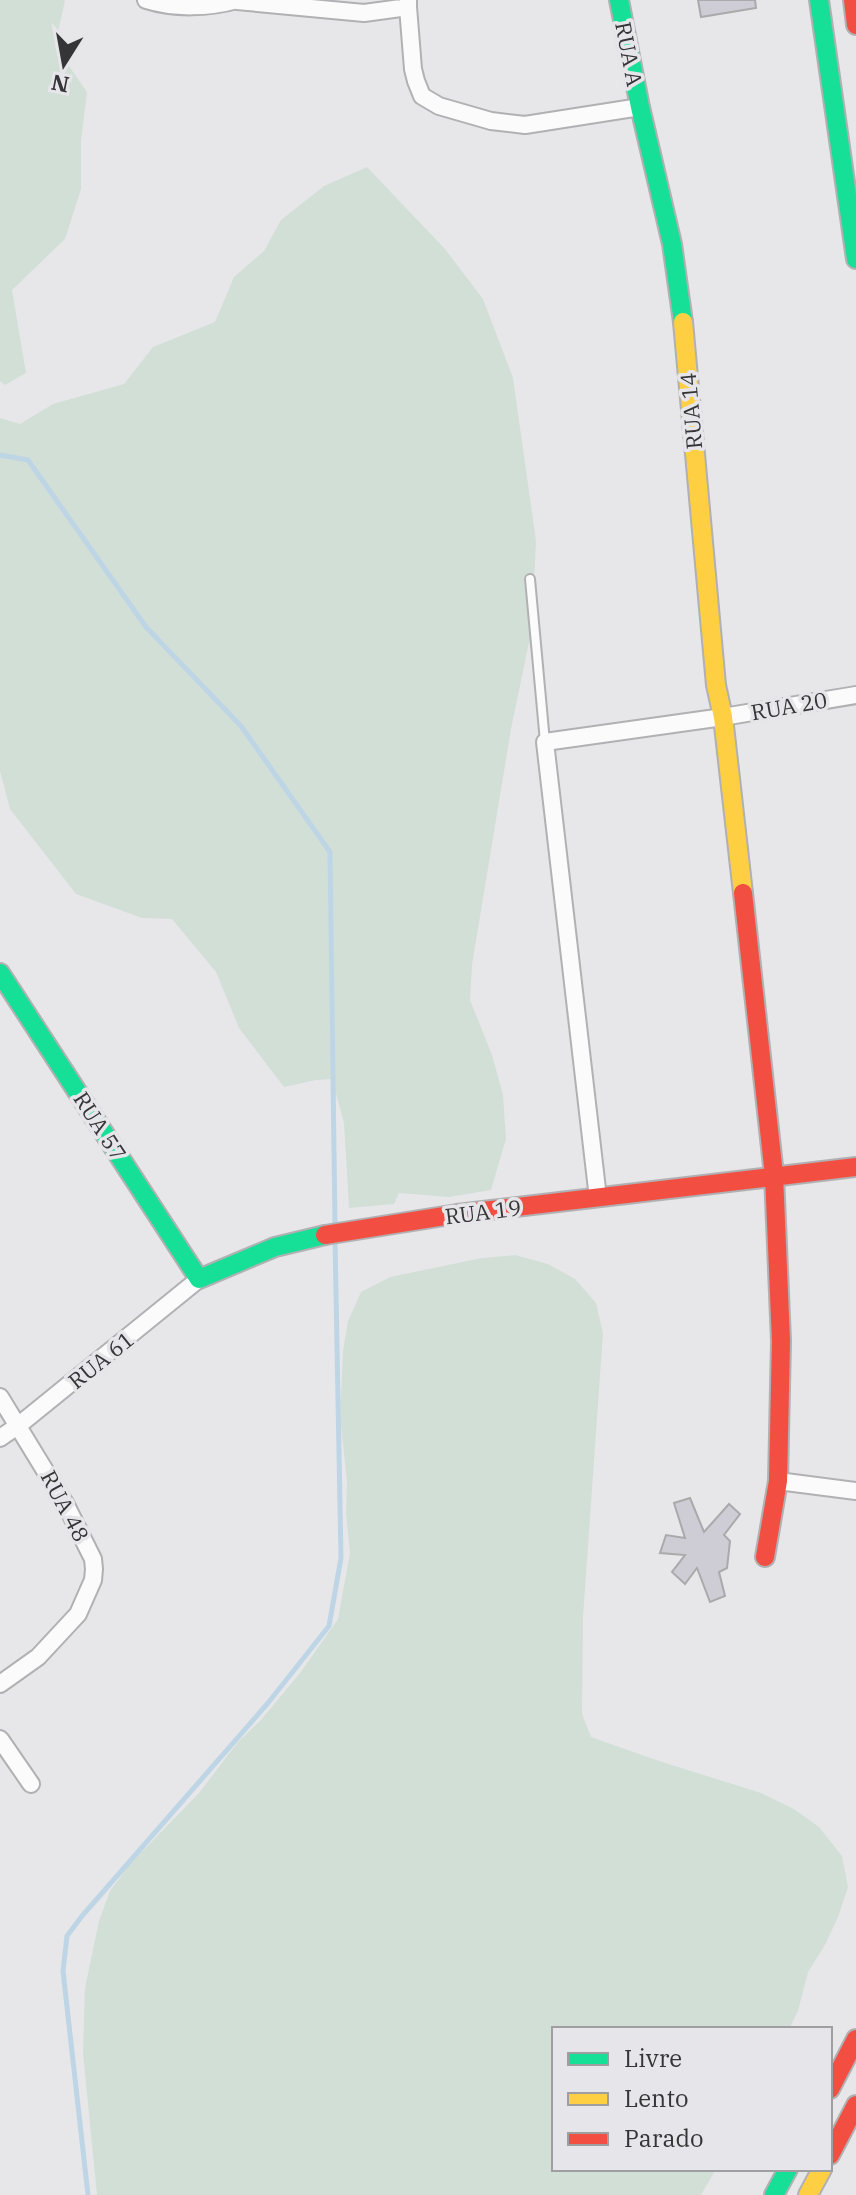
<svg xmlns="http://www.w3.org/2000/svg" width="856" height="2195" viewBox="0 0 856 2195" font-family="'IBM Plex Serif',serif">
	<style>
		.green { fill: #d2dfd7 }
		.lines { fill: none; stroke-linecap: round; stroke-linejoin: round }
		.stream { stroke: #bed5e6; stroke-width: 5 }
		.building { fill: #ceccd4; stroke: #aaa9ab; stroke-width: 2 }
		.lane-casing { stroke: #b1b0b2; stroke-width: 12 }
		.street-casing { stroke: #b1b0b2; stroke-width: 20 }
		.fast-casing { stroke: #b1b0b2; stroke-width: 22 }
		.slow-casing { stroke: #b1b0b2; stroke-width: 22 }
		.jam-casing { stroke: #b1b0b2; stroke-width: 22 }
		.lane { stroke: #fbfbfc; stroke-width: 8 }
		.street { stroke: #fbfbfc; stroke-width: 16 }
		.fast { stroke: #16e098; stroke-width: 18 }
		.slow { stroke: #ffcf43; stroke-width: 18 }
		.jam { stroke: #f24e42; stroke-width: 18 }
		.labels { text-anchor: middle; stroke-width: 7; stroke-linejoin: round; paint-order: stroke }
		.street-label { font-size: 22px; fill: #353436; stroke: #e6e6ea }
	</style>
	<rect width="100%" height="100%" fill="#e7e7e9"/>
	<path class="green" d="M0,0h65l-10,46 32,46 -6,49v48l-16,50 -53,51 14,83 -21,12 -5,-4z
		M367,167l78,82 38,50 30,79 23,163 -4,87 -21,101 -39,236 -2,35 22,55 11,40 3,44 -15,51 -42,7 -50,-4 -5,11 -45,4 -5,-85 -12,-44 -16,1 -32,7 -45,-59 -23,-56 -44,-53 -30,-1 -66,-24 -66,-85 -10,-38v-353l20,6 33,-20 71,-20 29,-37 62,-25 19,-45 30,-26 17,-31 43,-34z
		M515,1255l33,9 27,15 21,24 7,30 -20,284 -1,97 9,23 65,23 105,33 33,16 25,18 23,29 6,31 -10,30 -13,28 -17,27 -10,39 -9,18h-235v140h162l-15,26h-604l-14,-142 2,-65 14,-67 11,-30 20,-27 69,-71 38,-50 23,-22 40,-48 38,-54 12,-66 -4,-39 1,-33 -7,-64 3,-66 5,-30 13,-29 29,-15 92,-19z"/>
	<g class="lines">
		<path class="stream" d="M0,455l28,5 118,167 95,99 89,126 5,374
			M88,2195l-25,-224 4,-35 15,-20 186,-213 61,-77 12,-68 -6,-318"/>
	</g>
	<path class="building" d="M698,0h57l1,8 -55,9z
		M690,1498l14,34 25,-28 11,10 -16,21 6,6 -3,27 -8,4 6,24 -15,6 -13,-34 -12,16 -13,-12 13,-17 -25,-2 6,-18 19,3 -11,-35z"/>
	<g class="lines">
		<defs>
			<path id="lane" d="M530,579l15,163"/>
			<path id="street" d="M146,0c28,9 63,8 91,0
				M237,1l127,12 44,-6v-7
				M408,7l5,62 3,12 6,15 17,10 52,15 34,4 115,-18
				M598,1198l-53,-456 178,-25 133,-22
				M0,1397l66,108 27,54 1,10 -1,11 -15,34 -40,43 -38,27
				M0,1438l19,-13 180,-146
				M778,1481l78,10
				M0,1739l31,45"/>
			<path id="fast" d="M619,0l21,107 32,137 11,78
				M819,0l37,259
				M0,973l199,306 76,-32 50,-12
				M774,2195l14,-26"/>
			<path id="slow" d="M683,322l33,363 7,32 20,176
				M808,2195l14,-26"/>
			<path id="jam" d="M853,0l3,25
				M743,893l31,282 7,166 -3,140 -13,76
				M325,1235l132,-21 399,-47
				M830,2089l26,-50
				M830,2155l26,-50"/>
		</defs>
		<use href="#lane" class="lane-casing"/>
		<use href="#street" class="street-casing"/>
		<use href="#fast" class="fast-casing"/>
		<use href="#slow" class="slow-casing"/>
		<use href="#jam" class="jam-casing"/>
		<use href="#lane" class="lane"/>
		<use href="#street" class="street"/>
		<use href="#fast" class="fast"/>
		<use href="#slow" class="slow"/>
		<use href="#jam" class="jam"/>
	</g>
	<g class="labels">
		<g class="street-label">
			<text transform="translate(629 54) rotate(79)" y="8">RUA A</text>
			<text transform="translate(691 411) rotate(-95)" y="8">RUA 14</text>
			<text transform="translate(789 706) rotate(-10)" y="8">RUA 20</text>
			<text transform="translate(100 1126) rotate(57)" y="8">RUA 57</text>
			<text transform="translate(483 1212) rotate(-7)" y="8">RUA 19</text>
			<text transform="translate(101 1360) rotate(-39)" y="8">RUA 61</text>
			<text transform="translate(65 1506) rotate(62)" y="8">RUA 48</text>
		</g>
	</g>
	<rect x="552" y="2027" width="280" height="144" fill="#e6e6ea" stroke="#9f9fa2" stroke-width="2"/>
	<rect x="568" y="2053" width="40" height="12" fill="#16e098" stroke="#9f9fa2" stroke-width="2"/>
	<text x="624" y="2067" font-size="24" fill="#353436">Livre</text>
	<rect x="568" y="2093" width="40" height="12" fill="#ffcf43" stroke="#9f9fa2" stroke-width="2"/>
	<text x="624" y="2107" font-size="24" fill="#353436">Lento</text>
	<rect x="568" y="2133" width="40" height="12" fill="#f24e42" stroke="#9f9fa2" stroke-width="2"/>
	<text x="624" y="2147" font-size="24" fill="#353436">Parado</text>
	<g transform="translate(64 64) rotate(191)" stroke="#e6e6ea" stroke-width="6" paint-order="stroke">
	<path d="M0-6L14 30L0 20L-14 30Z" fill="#353436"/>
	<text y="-12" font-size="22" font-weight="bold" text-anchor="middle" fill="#353436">N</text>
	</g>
</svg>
